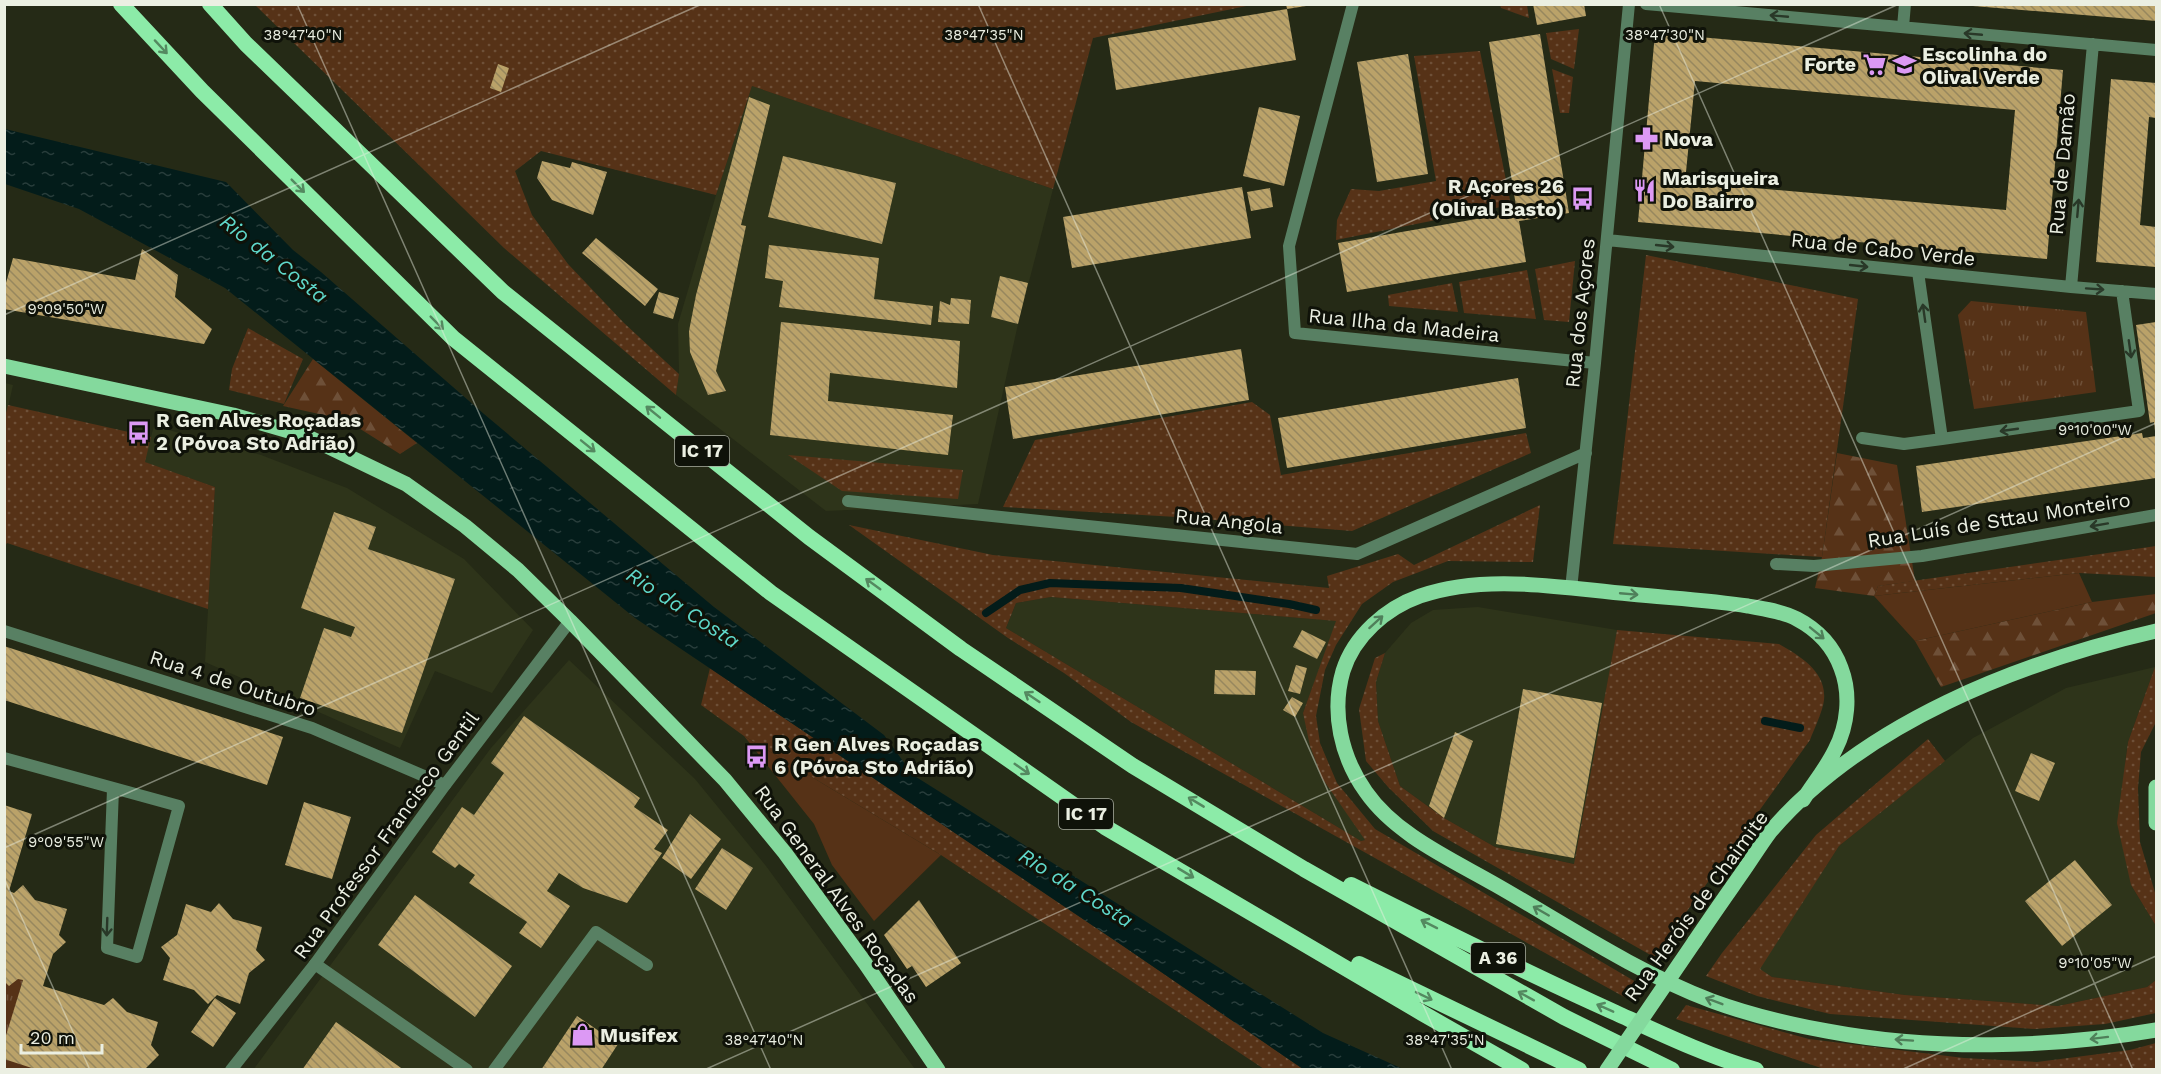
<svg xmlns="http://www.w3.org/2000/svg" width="2161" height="1074" viewBox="0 0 2161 1074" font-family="'Work Sans',sans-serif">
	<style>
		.built { fill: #2e341a }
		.grass { fill: url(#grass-dots); fill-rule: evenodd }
		.forest { fill: url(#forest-firs) }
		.park { fill: url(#park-tufts) }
		.garden { fill: #563217 }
		.water { fill: url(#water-ripples) }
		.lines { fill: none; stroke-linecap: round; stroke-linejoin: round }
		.stream { stroke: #031c1a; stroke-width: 8 }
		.building { fill: url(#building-back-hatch); fill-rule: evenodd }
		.minor { stroke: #588063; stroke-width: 12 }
		.tertiary { stroke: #588063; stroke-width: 12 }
		.primary { stroke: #84d99d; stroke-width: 15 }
		.trunk { stroke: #8ceba8; stroke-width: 16 }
		.primary-bridge { stroke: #84d99d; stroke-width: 15 }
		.oneway { stroke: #293828 }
		.oneway2 { stroke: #548960 }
		.oneway3 { stroke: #4f7f5a }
		.ticks { fill: none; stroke: #ebefe2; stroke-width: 1.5; stroke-opacity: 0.45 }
		.labels { text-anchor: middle; stroke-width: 6; stroke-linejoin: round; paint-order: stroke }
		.shield { fill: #0f1209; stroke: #a9ada1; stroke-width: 1.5 }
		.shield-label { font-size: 18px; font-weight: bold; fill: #ebefe2 }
		.poi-label { font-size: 20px; font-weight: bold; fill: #ebefe2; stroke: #0f1209; text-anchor: start }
		.street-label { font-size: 20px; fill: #ebefe2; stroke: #0f1209 }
		.water-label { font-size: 21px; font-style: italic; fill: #5fd8ca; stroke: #0f1209 }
		.ticks-label { font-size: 15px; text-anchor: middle; fill: #ebefe2; stroke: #0f1209; stroke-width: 6; stroke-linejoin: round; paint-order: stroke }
	</style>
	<defs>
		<pattern id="grass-dots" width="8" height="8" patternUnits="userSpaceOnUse" patternTransform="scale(1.5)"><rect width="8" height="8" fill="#563217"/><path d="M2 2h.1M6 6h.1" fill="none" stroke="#6e5038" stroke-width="1.8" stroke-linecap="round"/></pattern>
		<pattern id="forest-firs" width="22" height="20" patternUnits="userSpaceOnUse" patternTransform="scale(1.5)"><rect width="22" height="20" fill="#563217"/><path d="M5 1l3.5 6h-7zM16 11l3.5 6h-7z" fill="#6e5038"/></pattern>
		<pattern id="park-tufts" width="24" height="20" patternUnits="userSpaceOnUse" patternTransform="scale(1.5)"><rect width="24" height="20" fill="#563217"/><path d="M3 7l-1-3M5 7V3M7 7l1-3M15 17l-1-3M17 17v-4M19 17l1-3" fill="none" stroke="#6e5038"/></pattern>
		<pattern id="water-ripples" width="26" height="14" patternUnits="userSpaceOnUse" patternTransform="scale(1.5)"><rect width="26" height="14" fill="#031c1a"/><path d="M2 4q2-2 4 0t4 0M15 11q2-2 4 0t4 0" fill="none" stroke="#283d3b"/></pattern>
		<pattern id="building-back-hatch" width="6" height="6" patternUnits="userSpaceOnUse" patternTransform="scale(1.5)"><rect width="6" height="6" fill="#baa269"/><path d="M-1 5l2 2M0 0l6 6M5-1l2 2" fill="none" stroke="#97875e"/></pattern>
	</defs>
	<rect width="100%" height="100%" fill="#252a16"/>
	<path class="built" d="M752,86l301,103 -35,135 -40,180 -152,7 -150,-116 3,-21 -1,-50 38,-129z
		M5,383l8,2 -8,36z
		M154,426l107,29 86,33 117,71 69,71 -41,63 -57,-22 -35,77 -195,-86 10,-175 -71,-25z
		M1051,597l286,24 -34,92 19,65 44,62 -5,1 -355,-213 10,-25z
		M1478,607l139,23 -42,234 -80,-17 -51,-29 -44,-32 -22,-65 -2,-39 9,-29 26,-30 22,-13z
		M569,660l126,119 71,87 149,203 -662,1 238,-322z
		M2155,667l-27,75 -3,20 6,123 25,41v54l-9,7 -89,19 -153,-11 -133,-18 -13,-8 80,-123 134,-108 93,-50z"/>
	<path class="grass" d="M255,5h996l-158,33 -40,151 -301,-103 -36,109 -175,-44 -26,20 17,44 36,49 56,59 55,51 -3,21 -172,-147z
		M1500,5h27l2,13 -28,-10z
		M1579,29l-5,40 -23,-10 -5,-26z
		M1480,51l31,154 -175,35 1,-20 14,-31 28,2 57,-10 -22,-125z
		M1552,69l21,8 -4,36h-9z
		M1646,255l212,44 -36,258 -209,-13z
		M1575,261l-6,61 -25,-2 -9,-51z
		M1527,270l9,49 -72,-6 -5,-31z
		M1452,283l6,29 -69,-6 -1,-11z
		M248,328l55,31 -19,45 -55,-14 3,-21z
		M1252,402l18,13 11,60 245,-42 5,20 -179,78 -175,-14 -174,-10 32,-67z
		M8,405l143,32 -6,25 70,25 -7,122 -201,-66 -2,3 -1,-125z
		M788,455l175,15 -5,29 -116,-8z
		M1540,505l-7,57 -85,-1 -55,21 -31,22 -26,41 -11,25 -9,46 4,27 17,40 38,46 261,153 -10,16 -495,-276 -67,-49 -56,-35 -159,-113 144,30 336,33 -2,-12 71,-22 16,11zM1051,597l285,24 -33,92 7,33 12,32 43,62 -4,1 -355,-213 10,-25z
		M2156,546v31l-77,-4 -205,23 4,-10z
		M1617,630l162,14c21,12 48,28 45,56 -1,11 -10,29 -14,40l-156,217 -221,-126 -45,-44 -22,-26 -7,-52 16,-51 10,-5 -9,29 2,39 22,65 44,32 51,29 79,17z
		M2155,667h1v55l-15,30 -3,36 2,54 16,54v30l-25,-41 -14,-62 11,-81z
		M710,668l413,278 180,123h-39l-323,-214 -197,-119 -43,-31z
		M1928,739l17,22 -106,85 -79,123 12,8 133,18 153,11 89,-19 9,-7v33l-51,11 -70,5 -205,-15 -73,-18 -51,-20 16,-23 94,-118z
		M1686,1005l123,34 155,19 73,4 93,-12 26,-7v26h-332l-148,-50z"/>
	<path class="forest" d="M313,359l104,84 -17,11 -54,-34 -63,-14z
		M1837,453l60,12 18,116 -37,5 -4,10 -59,-8 7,-31z
		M2156,594v19l-215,74 -26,-46 177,-39z"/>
	<path class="park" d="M1971,301l115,11 10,80 -122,17 -16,-94z
		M5,974l18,6 -18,62z
		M5,1059l33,10h-33z"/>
	<path class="garden" d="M2079,573l13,29 -177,39 -41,-45z
		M744,736l197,119 -67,66 -42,-56 -18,-41z"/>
	<path class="water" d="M5,129l221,53 67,68 28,22 163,142 230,193 170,128 29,40 410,258 80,36h-100l-180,-123 -488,-328 -410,-330 -146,-79 -74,-25z"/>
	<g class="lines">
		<path class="stream" d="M986,613l34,-23 30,-7 131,5 108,16 27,6
			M1765,721l35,7"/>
	</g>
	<path class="building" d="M1286,4h19l1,2 -19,3z
		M1533,4h51l2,12 -49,9z
		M1974,4h182v17l-183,-15z
		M1287,9l9,51 -180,30 -8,-52z
		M1655,33l408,37 -16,189 -409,-37zM1695,81l320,29 -9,100 -321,-28z
		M1540,34l29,179 -50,8 7,41 -179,30 -9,-49 179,-31 -28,-170z
		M1408,54l20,120 -51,8 -20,-120z
		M498,64l11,4 -8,24 -11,-4z
		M2111,79l45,4v35l-7,-1 -9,108 16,2v40l-60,-5z
		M749,97l21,8 -29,120 5,1 -30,145 10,20 -18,4 -18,-43 -1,-21 7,-36z
		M1259,107l41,9 -16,70 -41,-10z
		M783,156l113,27 -14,61 -114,-27z
		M542,161l28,7 2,-6 35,10 -14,43 -41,-15 -15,-22z
		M1242,187l9,51 -179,30 -9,-51z
		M1270,188l3,19 -22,4 -4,-19z
		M596,238l62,51 -13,17 -63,-53z
		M769,245l110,13 -5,41 59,7 -2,19 -152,-18 4,-26 -18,-3z
		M142,249l36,26 -3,22 37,32 -8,15 -200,-35v-19l9,-32 122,22z
		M1000,276l28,7 -10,41 -27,-7z
		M659,292l20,6 -6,21 -20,-6z
		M951,298l20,2 -2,24 -31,-2 2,-21 10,4z
		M781,322l179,19 -3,47 -127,-15 -2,28 125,14 -5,40 -178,-20z
		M2156,322v108l-1,1 -1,-9 -4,1 -14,-98z
		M1241,349l8,51 -236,39 -8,-52z
		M1518,378l8,50 -239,40 -9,-50z
		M2142,433l1,5 13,-2v42l-234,34 -6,-46z
		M334,512l42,15 -8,22 87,30 -53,154 -102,-35 24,-70 27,9 4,-10 -54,-19z
		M1302,630l24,12 -9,17 -24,-12z
		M4,646l279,91 -16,48 -263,-85z
		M1296,665l11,3 -7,26 -12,-3z
		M1215,670l41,1 -1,24 -41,-1z
		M1523,689l79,14 -28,155 -78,-14z
		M1292,697l11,6 -8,14 -12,-7z
		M524,716l116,82 -6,9 34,23 -14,19 8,4 -35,50 -44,-15 -24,-15 -12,18 23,15 -29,42 -22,-15 8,-11 -58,-39 6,-8 -16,-11 -4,4 -23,-16 30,-45 12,8 30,-42 -13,-10z
		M1455,732l18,9 -29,77 -15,-12z
		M2031,753l24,10 -16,38 -24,-10z
		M304,802l47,15 -19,62 -47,-14z
		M4,805l28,9 -23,77 5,2 9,-8 12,15 32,9 -8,26 7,7 -13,12 -10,32 61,19 9,-7 14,14 31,10 -7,23 8,10 -15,15h-106l-34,-11v-17l19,-62 -5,-1 -9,7 -5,-5z
		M690,814l31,25 -30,40 -29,-21z
		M722,848l31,20 -27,42 -31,-21z
		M2075,860l37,45 -50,41 -37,-45z
		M415,895l97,71 -37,51 -97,-72z
		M919,900l42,63 -35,24 -14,-21 -5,3 -23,-34z
		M219,903l14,16 29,8 -6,23 9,10 -16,13 -9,31 -23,-9 -9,9 -14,-14 -31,-10 7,-22 -9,-11 16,-12 9,-31 25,8z
		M215,998l21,15 -23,34 -22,-15z
		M577,1016l41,28 -17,26h-60z
		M336,1022l68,48h-102z"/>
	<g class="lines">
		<path class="minor" d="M1353,4l-64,242 6,87 300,30
			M1646,4l510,46
			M1903,27l2,-23
			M1607,240l464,47 85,7
			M1918,272l24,167 197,-28 -17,-120
			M2071,287l22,-243
			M1862,438l42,6 38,-5
			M848,501l509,53 229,-101
			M1776,564l38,2 108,-10 234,-41
			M1571,589l24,-226 34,-359
			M4,631l308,97 133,57
			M4,758l175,48 -42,151 -30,-9 6,-159
			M315,964l152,106
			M494,1070l102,-138 51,33"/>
		<path class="tertiary" d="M231,1070l84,-106 130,-179 125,-164"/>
		<path class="primary" d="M4,366l229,49 73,21 100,48 59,42 53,44 52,51 155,159 60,73 80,110 73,107
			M2156,787v36
			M1803,800c10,-16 24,-33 32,-50 13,-25 16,-56 6,-82 -8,-22 -23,-38 -44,-49 -15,-8 -33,-10 -49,-13 -39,-6 -79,-8 -118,-12 -69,-6 -144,-21 -210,2 -34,12 -66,40 -77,75 -12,41 -2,86 23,121 30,43 85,67 130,93 70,40 140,87 216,116 38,14 76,23 115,30 106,20 224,17 329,-1
			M1695,941c16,-24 33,-48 49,-71 9,-13 17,-26 26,-38 93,-109 250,-170 386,-201"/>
		<path class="trunk" d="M121,4l81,87 251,247 318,255 334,234 317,186 100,57
			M210,4l36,40 257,248 306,245 152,112 172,117 171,103 260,148 108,53
			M1351,885c88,44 175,88 265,128 46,21 92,43 140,57
			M1359,964l220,106"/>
		<path class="primary-bridge" d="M1607,1070l88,-129"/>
	</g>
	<defs><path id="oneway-shaft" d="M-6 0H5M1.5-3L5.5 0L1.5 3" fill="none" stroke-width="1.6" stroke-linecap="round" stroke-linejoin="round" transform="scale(1.5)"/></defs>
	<g class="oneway">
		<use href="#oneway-shaft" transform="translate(1779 16) rotate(-175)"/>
		<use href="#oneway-shaft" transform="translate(1973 34) rotate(-175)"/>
		<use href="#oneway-shaft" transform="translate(2078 208) rotate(-85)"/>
		<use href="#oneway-shaft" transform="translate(1665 246) rotate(6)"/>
		<use href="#oneway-shaft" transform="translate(1859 266) rotate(6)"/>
		<use href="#oneway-shaft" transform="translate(2095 289) rotate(4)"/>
		<use href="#oneway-shaft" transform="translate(1924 313) rotate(-98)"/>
		<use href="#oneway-shaft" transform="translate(2130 349) rotate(82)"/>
		<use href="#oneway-shaft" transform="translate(2009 430) rotate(172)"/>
		<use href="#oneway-shaft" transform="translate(2099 525) rotate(170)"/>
		<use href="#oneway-shaft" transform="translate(107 927) rotate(92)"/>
	</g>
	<g class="oneway2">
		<use href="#oneway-shaft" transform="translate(161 47) rotate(47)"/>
		<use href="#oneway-shaft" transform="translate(298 186) rotate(45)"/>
		<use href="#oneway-shaft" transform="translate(437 323) rotate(45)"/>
		<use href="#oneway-shaft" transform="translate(653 412) rotate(-141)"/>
		<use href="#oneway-shaft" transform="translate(588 446) rotate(39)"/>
		<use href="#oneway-shaft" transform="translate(873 584) rotate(-144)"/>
		<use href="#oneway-shaft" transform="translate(1032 697) rotate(-146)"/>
		<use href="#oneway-shaft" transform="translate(1022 769) rotate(35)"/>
		<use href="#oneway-shaft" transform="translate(1196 802) rotate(-149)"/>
		<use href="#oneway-shaft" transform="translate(1186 873) rotate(31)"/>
		<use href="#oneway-shaft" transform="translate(1429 924) rotate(-153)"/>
		<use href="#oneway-shaft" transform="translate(1424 996) rotate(26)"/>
		<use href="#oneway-shaft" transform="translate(1526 996) rotate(-151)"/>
		<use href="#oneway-shaft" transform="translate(1605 1008) rotate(-156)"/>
	</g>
	<g class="oneway3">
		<use href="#oneway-shaft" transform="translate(1629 594) rotate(5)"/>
		<use href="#oneway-shaft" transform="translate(1376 622) rotate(-42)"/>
		<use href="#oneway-shaft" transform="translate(1817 633) rotate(39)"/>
		<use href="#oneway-shaft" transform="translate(1541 911) rotate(-150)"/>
		<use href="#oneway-shaft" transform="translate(1714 1001) rotate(-159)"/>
		<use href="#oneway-shaft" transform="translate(2099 1038) rotate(173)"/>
		<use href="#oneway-shaft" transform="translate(1904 1040) rotate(-176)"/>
	</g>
	<path class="ticks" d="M297,4l474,1066M978,4l474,1066M1659,4l474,1066M4,315l698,-311M4,848l1895,-844M4,878l86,192M704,1070l1452,-647M1901,1070l255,-114"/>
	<defs>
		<symbol id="supermarket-bare" viewBox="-9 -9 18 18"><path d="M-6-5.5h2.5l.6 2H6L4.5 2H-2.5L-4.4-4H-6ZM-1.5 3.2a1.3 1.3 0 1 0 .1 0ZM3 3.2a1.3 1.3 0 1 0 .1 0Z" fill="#dc99f4" stroke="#0f1209" stroke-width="2.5" paint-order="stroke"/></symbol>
		<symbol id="school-bare" viewBox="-9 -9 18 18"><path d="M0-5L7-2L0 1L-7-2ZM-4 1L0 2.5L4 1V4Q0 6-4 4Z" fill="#dc99f4" stroke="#0f1209" stroke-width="2.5" paint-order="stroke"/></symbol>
		<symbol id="pharmacy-bare" viewBox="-9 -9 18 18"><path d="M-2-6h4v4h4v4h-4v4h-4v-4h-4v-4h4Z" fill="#dc99f4" stroke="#0f1209" stroke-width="2.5" paint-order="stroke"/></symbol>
		<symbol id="restaurant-bare" viewBox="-9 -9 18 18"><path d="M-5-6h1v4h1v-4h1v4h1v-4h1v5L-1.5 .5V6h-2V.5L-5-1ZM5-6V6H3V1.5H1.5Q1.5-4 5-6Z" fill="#dc99f4" stroke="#0f1209" stroke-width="2.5" paint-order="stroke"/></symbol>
		<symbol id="bus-bare" viewBox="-9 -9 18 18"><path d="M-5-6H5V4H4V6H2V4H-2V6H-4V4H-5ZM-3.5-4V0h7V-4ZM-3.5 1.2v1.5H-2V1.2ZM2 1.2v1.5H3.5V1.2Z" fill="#dc99f4" stroke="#0f1209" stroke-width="2.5" paint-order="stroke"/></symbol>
		<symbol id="shop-bare" viewBox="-9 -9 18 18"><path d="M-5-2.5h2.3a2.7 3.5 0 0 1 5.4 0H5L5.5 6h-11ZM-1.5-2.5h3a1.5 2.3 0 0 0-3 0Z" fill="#dc99f4" stroke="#0f1209" stroke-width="2.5" paint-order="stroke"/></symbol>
	</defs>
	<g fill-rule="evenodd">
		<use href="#supermarket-bare" x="1858" y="48" width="33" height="33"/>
		<use href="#school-bare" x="1888" y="48" width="33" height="33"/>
		<use href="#pharmacy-bare" x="1630" y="122" width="33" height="33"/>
		<use href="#restaurant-bare" x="1628" y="174" width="33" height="33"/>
		<use href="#bus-bare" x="1566" y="182" width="33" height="33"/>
		<use href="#bus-bare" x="122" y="416" width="33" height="33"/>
		<use href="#bus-bare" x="740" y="740" width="33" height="33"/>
		<use href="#shop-bare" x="566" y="1018" width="33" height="33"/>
	</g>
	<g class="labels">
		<g class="shield">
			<rect x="675" y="436" width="54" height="30" rx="4.5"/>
			<rect x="1059" y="799" width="54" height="30" rx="4.5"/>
			<rect x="1471" y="943" width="54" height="30" rx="4.5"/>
		</g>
		<g class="shield-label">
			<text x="702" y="457">IC 17</text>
			<text x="1086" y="820">IC 17</text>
			<text x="1498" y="964">A 36</text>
		</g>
		<g class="poi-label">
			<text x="1922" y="61">Escolinha do<tspan x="1922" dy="23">Olival Verde</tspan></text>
			<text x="1856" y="71" text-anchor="end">Forte</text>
			<text x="1664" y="146">Nova</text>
			<text x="1662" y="185">Marisqueira<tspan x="1662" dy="23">Do Bairro</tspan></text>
			<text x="1564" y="193" text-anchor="end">R Açores 26<tspan x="1564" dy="23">(Olival Basto)</tspan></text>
			<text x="156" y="427">R Gen Alves Roçadas<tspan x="156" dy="23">2 (Póvoa Sto Adrião)</tspan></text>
			<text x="774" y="751">R Gen Alves Roçadas<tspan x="774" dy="23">6 (Póvoa Sto Adrião)</tspan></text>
			<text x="600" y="1042">Musifex</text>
		</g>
		<g class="street-label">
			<text transform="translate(2062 164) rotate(-85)" y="7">Rua de Damão</text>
			<text transform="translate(1883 249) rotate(6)" y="7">Rua de Cabo Verde</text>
			<text transform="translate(1580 313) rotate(-84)" y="7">Rua dos Açores</text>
			<text transform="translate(1404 325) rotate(6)" y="7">Rua Ilha da Madeira</text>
			<text transform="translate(1999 520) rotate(-9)" y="7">Rua Luís de Sttau Monteiro</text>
			<text transform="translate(1229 521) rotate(6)" y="7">Rua Angola</text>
			<text transform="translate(233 683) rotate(18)" y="7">Rua 4 de Outubro</text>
			<text transform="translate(386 835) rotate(-54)" y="7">Rua Professor Francisco Gentil</text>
			<text transform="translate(837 894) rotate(54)" y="7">Rua General Alves Roçadas</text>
			<text transform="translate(1696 906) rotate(-54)" y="7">Rua Heróis de Chaimite</text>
		</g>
		<g class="water-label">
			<text transform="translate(274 259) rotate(38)" y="7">Rio da Costa</text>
			<text transform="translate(683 608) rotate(33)" y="7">Rio da Costa</text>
			<text transform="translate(1076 888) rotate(32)" y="7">Rio da Costa</text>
		</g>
	</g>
	<g class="ticks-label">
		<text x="303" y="40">38°47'40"N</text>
		<text x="984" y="40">38°47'35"N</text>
		<text x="1665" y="40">38°47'30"N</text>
		<text x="66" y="314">9°09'50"W</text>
		<text x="2095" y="435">9°10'00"W</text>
		<text x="66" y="847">9°09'55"W</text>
		<text x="2095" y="968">9°10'05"W</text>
		<text x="764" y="1045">38°47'40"N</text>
		<text x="1445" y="1045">38°47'35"N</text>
	</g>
	<rect width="2161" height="1074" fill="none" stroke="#ebefe2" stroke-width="12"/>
	<path d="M21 1044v9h81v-9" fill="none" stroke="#ebefe2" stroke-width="3"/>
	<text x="30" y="1044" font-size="18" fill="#ebefe2" stroke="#0f1209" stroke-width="4.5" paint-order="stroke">20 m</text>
</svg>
